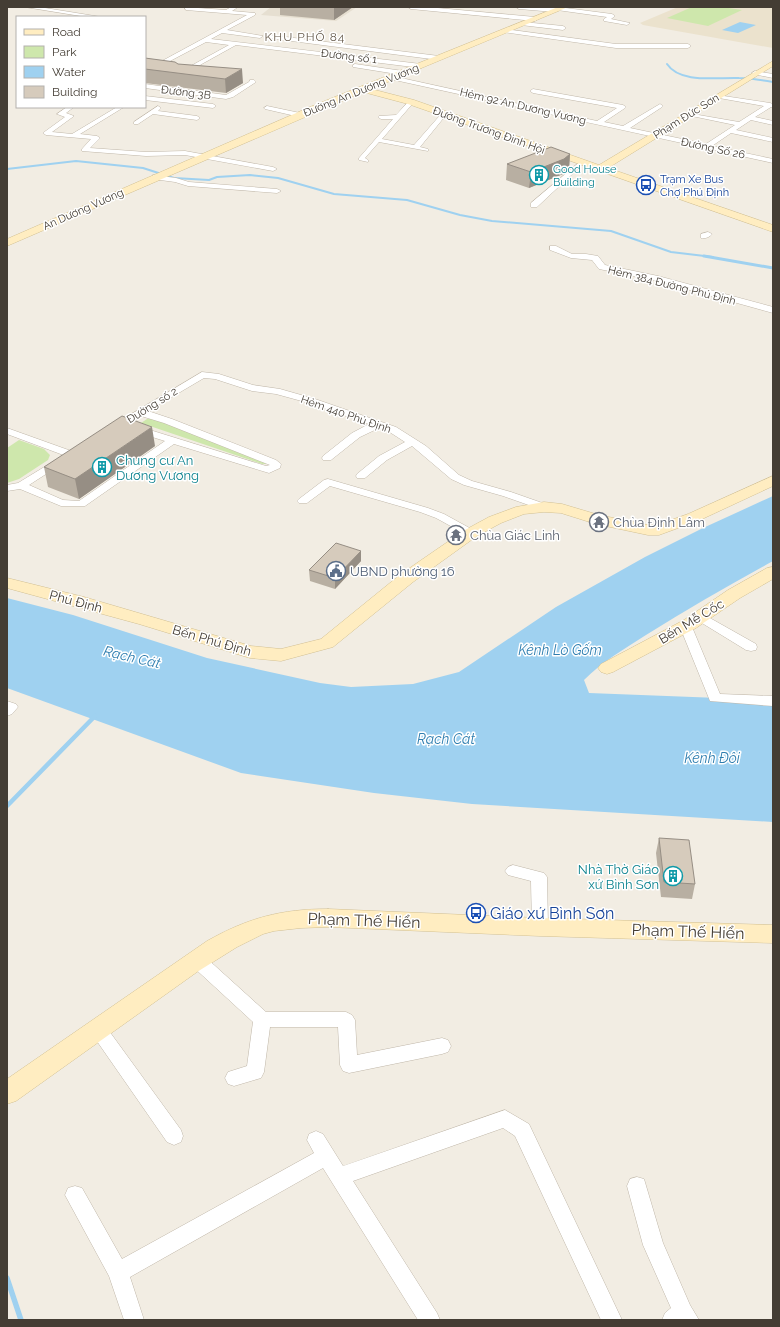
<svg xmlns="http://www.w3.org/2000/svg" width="780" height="1327" viewBox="0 0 780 1327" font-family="Raleway,sans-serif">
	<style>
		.residential { fill: #e6dfd1 }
		.education { fill: #ebe2cd }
		.green { fill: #cee7ac }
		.water { fill: #9fd1f0 }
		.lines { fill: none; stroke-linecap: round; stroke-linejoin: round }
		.stream-far3 { stroke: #9fd1f0; stroke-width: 2 }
		.stream-far2 { stroke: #9fd1f0; stroke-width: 3 }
		.stream-far1 { stroke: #9fd1f0; stroke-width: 4.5 }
		.stream { stroke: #9fd1f0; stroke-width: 5.5 }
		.street-casing { stroke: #c0b7a9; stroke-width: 1 }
		.secondary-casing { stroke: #d2c093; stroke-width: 1 }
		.street { fill: #fff; fill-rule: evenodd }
		.secondary { fill: #ffedc1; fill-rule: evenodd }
		.wall { fill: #b8afa2 }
		.shaded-wall { fill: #968e84 }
		.building { fill: #d6cbbc; stroke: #968e84 }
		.labels { text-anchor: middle; stroke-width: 3; stroke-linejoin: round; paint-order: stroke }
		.far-street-label { font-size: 11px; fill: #443d34; stroke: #fff }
		.far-culture-label { font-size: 11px; fill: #0d838f; stroke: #fff; text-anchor: start }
		.far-transit-label { font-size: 11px; fill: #164399; stroke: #fff; text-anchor: start }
		.far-neighbourhood-label { font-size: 12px; letter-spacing: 1px; fill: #665a4b; stroke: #fff }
		.culture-label { font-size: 13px; fill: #0d838f; stroke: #fff; text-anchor: start }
		.worship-label { font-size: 13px; fill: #5b616d; stroke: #fff; text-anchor: start }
		.service-label { font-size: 13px; fill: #4e5e75; stroke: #fff; text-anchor: start }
		.street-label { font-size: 13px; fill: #443d34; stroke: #fff }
		.water-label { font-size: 14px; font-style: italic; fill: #2d7daf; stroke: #fff }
		.near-transit-label { font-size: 16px; fill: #164399; stroke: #fff; text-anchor: start }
		.near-street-label { font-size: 16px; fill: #443d34; stroke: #fff }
	</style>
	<rect width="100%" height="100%" fill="#f2ede3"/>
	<path class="residential" d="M271,7h86l-21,14 -75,-6z"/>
	<path class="education" d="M678,7h95v41l-130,-23 -3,-2z"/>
	<path class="green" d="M692,7h30l20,3 -34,16 -41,-8z
		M154,418l115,46h-7l-121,-41 6,-4z
		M19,440l25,9 6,6 -2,5 -29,19 -12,4v-35z"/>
	<path class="water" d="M740,22l16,3 -18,8 -16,-3z
		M773,496v65c-43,24 -86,48 -127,74 -22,14 -44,27 -62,45l5,13 184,7v122l-301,-18 -98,-11 -133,-20 -234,-85v-90l66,17 134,43 113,25 31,4 62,-3 46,-12 97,-65 89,-50 58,-29z"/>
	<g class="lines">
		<path class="stream-far3" d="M667,64c13,20 51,13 72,14 12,0 23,2 34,4
			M7,169l69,-8 67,7 31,10 35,2 8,-3 33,-2 28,3 56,16 73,6 53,15 32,6 119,10 60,21 42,5"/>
		<path class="stream-far2" d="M704,256l69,12"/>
		<path class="stream-far1" d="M7,806l88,-90"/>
		<path class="stream" d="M7,1278l14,42"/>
		<defs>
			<path id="street" d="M25,7h14l62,10h-14z
				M184,7l42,3 5,-3h7l-6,4 23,2v2l-28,15 36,6 -3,2 -38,-5 -11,6 210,25 3,2 -3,2 -185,-23 -54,30h-4v-2l51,-28 -23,-3 -53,28h-4v-2l98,-53 -61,-5z
				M408,7h19l108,10 3,2 -3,2 -124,-12z
				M516,7h42l54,7 3,2 -4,3 19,4 -3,2 -23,-4v-2l3,-2 -50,-7 -2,2 -36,-3z
				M523,22l40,4 3,2 -3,2 -42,-5v-2z
				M505,29l111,15h72l3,2 -3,2h-72l-113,-16 -1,-1z
				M270,35l169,21 3,2 -3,2 -171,-22v-2z
				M355,64l48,7 3,2 -3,2 -50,-8v-2z
				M755,71l18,3v4l-20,-4 -1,-1z
				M392,76l205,45 20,-13 -84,-15 -3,-2 3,-2 90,16 3,2 -1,1 -21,14 19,4 37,-22 3,2 -1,1 -32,21 76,16 29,-19 -48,-10v-2l52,9 25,-16 -45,-8 -3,-2 1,-1 53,8 3,1v4l-2,-1 -16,10 18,4v4l-22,-5 -15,10 37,8v4l-42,-9 -19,13 61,13v4l-383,-84 -1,-1z
				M250,80h4l2,2 -23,15 -7,2 -81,-11v-4l81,11 23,-13z
				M145,96l68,8 3,2 -3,2 -68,-8z
				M409,101l5,1 -32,37 32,6 28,-32h4v2l-26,32 8,2v2l-49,-9 -14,16 3,2v2l-9,-2v-2l34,-39h-12l-3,-2 1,-1 17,-1z
				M158,106l3,2 -3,3 39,5 3,2 -3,2 -44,-6 -15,10h-4v-2z
				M267,106l33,7 3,2 -3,2 -35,-8 -1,-1z
				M67,107h7l-8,6 8,3 -22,16 20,2 45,-27h7l-44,27 17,2 3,2 -10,10 56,4 39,-1 88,16 4,2 -4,2 -88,-16 -39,1 -64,-5v-2l9,-10 -45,-4 -3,-2 22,-16 -8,-3z
				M581,161l2,1v2l-46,43h-6v-4z
				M153,175l23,3 13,4 88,7 4,2 -4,2 -89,-7 -13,-4 -22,-3z
				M708,232l4,2c-2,3 -7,5 -11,4v-4z
				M550,246h6l16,8h14l12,2 7,9 53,11 115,31v6l-119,-33 -55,-11 -7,-9 -21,-2 -21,-8z
				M202,372l17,2 34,11 27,4 35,10 81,28 30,19 33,29 13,6 39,11 37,13 2,2 -6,3 -4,-1 -37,-13 -39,-11 -13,-6 -39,-33 -25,14 -22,18h-8l-1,-2 1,-2 22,-18 26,-14 -17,-11 -9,-3 -19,9 -29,23h-8l-1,-2 1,-2 29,-23 17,-9 -60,-21 -33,-9 -24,-3 -37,-12 -11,-1 -56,33 24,8 104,41 5,4 -1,4 -11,5 -95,-29 -89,62h-24l-41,-17 -13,2v-6l11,-2 41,-25 4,1 1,2 -1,2 -34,22 34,15 16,1 86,-60 -32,-10 -1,-2 5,-3 129,40 4,-1 -106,-42 -23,-7 -22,13h-8l-1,-2z
				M7,428l67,24 1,2 -5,3 -4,-1 -59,-22z
				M328,479l100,29 16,6 31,17 2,2 -2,2h-8l-31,-17 -16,-6 -90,-26 -23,17h-8l-2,-2 2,-2 25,-19z
				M701,613l55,31 1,3 -1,3 -5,1 -5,-1 -49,-30 -2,-3 2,-3z
				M686,623l4,1 2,3 28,67 53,2v10l-63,-5 -30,-74 2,-3z
				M7,701l9,3 2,3 -6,7 -5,2z
				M513,865l31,8 3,4 1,50 -2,5 -6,2 -6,-2 -2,-5 -1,-46 -23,-6 -3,-4 3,-4z
				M197,953l6,2 63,57h80l6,3 3,5 2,35 85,-17 6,2 3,6 -3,6 -6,2 -93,19 -6,-2 -3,-6 -2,-38h-68l-6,45 -3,6 -27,8 -6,-2 -3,-6 3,-6 19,-6 6,-44 -62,-57 -2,-5 2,-5z
				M98,1021l6,3 77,106 2,6 -2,6 -7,3 -7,-3 -75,-108 -3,-5 3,-5z
				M505,1110l24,14 93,196h-21l-86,-184 -12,-8 -150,53 84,132 3,7h-22l-95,-152 -193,109 14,43h-20l-15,-44 -44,-81 3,-7 7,-2 7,2 40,71 192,-106 -7,-13 2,-6 7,-3 7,3 20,32z
				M637,1177l7,2 19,64 27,62 9,15h-37l3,-7 6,-5 -28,-63 -16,-59 3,-7z"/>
			<path id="secondary" d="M558,7h10l-197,82 43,11 185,65 174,-104v5l-165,102 165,57v7l-365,-128 -45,-12 -356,154v-7l303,-132z
				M773,476v10l-73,34 -41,15h-11l-52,-11 -35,-11 -17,-1 -20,2 -23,9 -24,13 -64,46 -80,65 -52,14 -31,-3 -111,-34 -132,-36v-10l77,19 167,49 30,3 40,-10 80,-65 64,-44 24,-13 27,-10 28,-5 18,2 37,11 49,10h9l31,-11z
				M773,567v12l-33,19 -44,30 -83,44 -6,2 -6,-2 -3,-4 3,-4 83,-44 44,-30 39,-22z
				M328,909l212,9 233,7v18l-233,-7 -212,-9 -27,1 -27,3 -11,3 -26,13 -40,25 -181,129 -9,3v-25l200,-138c41,-23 74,-32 121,-32z"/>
		</defs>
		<use href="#street" class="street-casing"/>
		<use href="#secondary" class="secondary-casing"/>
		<use href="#street" class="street"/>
		<use href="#secondary" class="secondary"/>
	</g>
	<path class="wall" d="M280,7h73l-19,13 -54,-5z
		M145,58l33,6 65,19 -17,10 -81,-10z
		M570,154l-1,15 -6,5 -34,14 -23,-8 1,-16z
		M155,446l-76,53 -31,-12 -4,-20z
		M361,551v10l-26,28 -25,-8 -1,-11z
		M659,838l36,46 -3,15 -31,-2 -5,-44z"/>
	<path class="shaded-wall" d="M335,7h18l-19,13v-12z
		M242,69l1,14 -17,10 -1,-14z
		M570,154l-1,15 -6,5 -34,14 2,-16z
		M152,427l3,19 -76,53 -4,-20z
		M361,551v10l-26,28v-11z"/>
	<path class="building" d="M145,58l30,4 3,2 64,5 -17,10 -80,-10z
		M551,147l19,7 -6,5 -33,13 -24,-8z
		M122,416l30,11 -77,52 -31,-12z
		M336,543l25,8 -26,27 -26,-8z
		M659,838l30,2 6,44 -31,-2z"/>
	<defs>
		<symbol id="building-ring" viewBox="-11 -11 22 22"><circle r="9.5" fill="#fff" stroke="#0f9aa8" stroke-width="1.5"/><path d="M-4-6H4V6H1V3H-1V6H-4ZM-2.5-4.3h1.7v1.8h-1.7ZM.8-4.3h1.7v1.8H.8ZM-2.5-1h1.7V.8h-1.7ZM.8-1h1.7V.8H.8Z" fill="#0f9aa8"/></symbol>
		<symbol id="bus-ring" viewBox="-11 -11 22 22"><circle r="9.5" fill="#fff" stroke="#1a4fb4" stroke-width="1.5"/><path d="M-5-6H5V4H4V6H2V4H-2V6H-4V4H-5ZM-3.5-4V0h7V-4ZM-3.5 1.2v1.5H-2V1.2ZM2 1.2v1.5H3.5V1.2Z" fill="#1a4fb4"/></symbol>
		<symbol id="temple-ring" viewBox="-11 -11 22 22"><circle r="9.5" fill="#fff" stroke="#6b7280" stroke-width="1.5"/><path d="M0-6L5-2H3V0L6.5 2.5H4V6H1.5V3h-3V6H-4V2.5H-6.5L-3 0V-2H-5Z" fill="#6b7280"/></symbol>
		<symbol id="civic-ring" viewBox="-11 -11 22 22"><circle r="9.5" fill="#fff" stroke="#5c6f8a" stroke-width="1.5"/><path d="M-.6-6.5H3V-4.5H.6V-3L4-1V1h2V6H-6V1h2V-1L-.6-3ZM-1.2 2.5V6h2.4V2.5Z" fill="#5c6f8a"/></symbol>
	</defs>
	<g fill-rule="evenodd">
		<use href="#building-ring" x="528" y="164" width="22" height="22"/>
		<use href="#bus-ring" x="635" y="174" width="22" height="22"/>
		<use href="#building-ring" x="91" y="456" width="22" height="22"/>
		<use href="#temple-ring" x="588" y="511" width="22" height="22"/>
		<use href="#temple-ring" x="445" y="524" width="22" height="22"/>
		<use href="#civic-ring" x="325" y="560" width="22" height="22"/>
		<use href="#building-ring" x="662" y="865" width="22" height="22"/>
		<use href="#bus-ring" x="465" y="902" width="22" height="22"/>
	</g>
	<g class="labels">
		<g class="far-street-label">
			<text transform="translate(349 56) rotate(7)" y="4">Đường số 1</text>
			<text transform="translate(361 90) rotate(-22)" y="4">Đường An Dương Vương</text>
			<text transform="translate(186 92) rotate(7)" y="4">Đường 3B</text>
			<text transform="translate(523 106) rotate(13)" y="4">Hẻm 92 An Dương Vương</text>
			<text transform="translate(686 116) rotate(-32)" y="4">Phạm Đức Sơn</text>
			<text transform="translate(489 130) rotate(20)" y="4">Đường Trương Đình Hội</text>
			<text transform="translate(713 148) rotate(12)" y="4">Đường Số 26</text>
			<text transform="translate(83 209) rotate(-24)" y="4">An Dương Vương</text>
			<text transform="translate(672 285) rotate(14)" y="4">Hẻm 384 Đường Phú Định</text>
			<text transform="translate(152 405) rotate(-32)" y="4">Đường số 2</text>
			<text transform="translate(346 414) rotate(19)" y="4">Hẻm 440 Phú Định</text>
		</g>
		<g class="far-culture-label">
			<text x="553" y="173">Good House<tspan x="553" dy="13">Building</tspan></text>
		</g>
		<g class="far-transit-label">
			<text x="660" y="183">Trạm Xe Bus<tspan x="660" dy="13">Chợ Phú Định</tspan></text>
		</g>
		<g class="far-neighbourhood-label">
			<text x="305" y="41">KHU PHỐ 84</text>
		</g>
		<g class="culture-label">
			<text x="116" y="465">Chung cư An<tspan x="116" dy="15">Dương Vương</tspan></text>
			<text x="659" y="874" text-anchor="end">Nhà Thờ Giáo<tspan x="659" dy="15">xứ Bình Sơn</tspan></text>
		</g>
		<g class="worship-label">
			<text x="613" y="527">Chùa Định Lâm</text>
			<text x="470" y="540">Chùa Giác Linh</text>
		</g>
		<g class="service-label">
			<text x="350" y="576">UBND phường 16</text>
		</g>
		<g class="street-label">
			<text transform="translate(76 601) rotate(15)" y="5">Phú Định</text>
			<text transform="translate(691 621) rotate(-31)" y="5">Bến Mễ Cốc</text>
			<text transform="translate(212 640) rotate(16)" y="5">Bến Phú Định</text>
		</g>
		<g class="water-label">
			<text x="560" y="655">Kênh Lò Gốm</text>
			<text transform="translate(132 657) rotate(13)" y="5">Rạch Cát</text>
			<text x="446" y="744">Rạch Cát</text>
			<text x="712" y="763">Kênh Đôi</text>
		</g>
		<g class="near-transit-label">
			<text x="490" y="919">Giáo xứ Bình Sơn</text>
		</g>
		<g class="near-street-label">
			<text transform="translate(364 920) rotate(2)" y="6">Phạm Thế Hiển</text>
			<text transform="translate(688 931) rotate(2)" y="6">Phạm Thế Hiển</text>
		</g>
	</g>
	<rect width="780" height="1327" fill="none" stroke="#443d34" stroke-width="16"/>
	<rect x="16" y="16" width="130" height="92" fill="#ffffff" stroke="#b4b1ae"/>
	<rect x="24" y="29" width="20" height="6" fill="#ffedc1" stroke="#b4b1ae"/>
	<text x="52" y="36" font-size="12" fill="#443d34">Road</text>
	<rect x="24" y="46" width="20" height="12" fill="#cee7ac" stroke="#b4b1ae"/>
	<text x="52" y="56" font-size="12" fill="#443d34">Park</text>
	<rect x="24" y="66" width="20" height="12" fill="#9fd1f0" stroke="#b4b1ae"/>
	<text x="52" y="76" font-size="12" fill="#443d34">Water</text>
	<rect x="24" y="86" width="20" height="12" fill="#d6cbbc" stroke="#b4b1ae"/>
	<text x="52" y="96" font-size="12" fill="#443d34">Building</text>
</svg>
